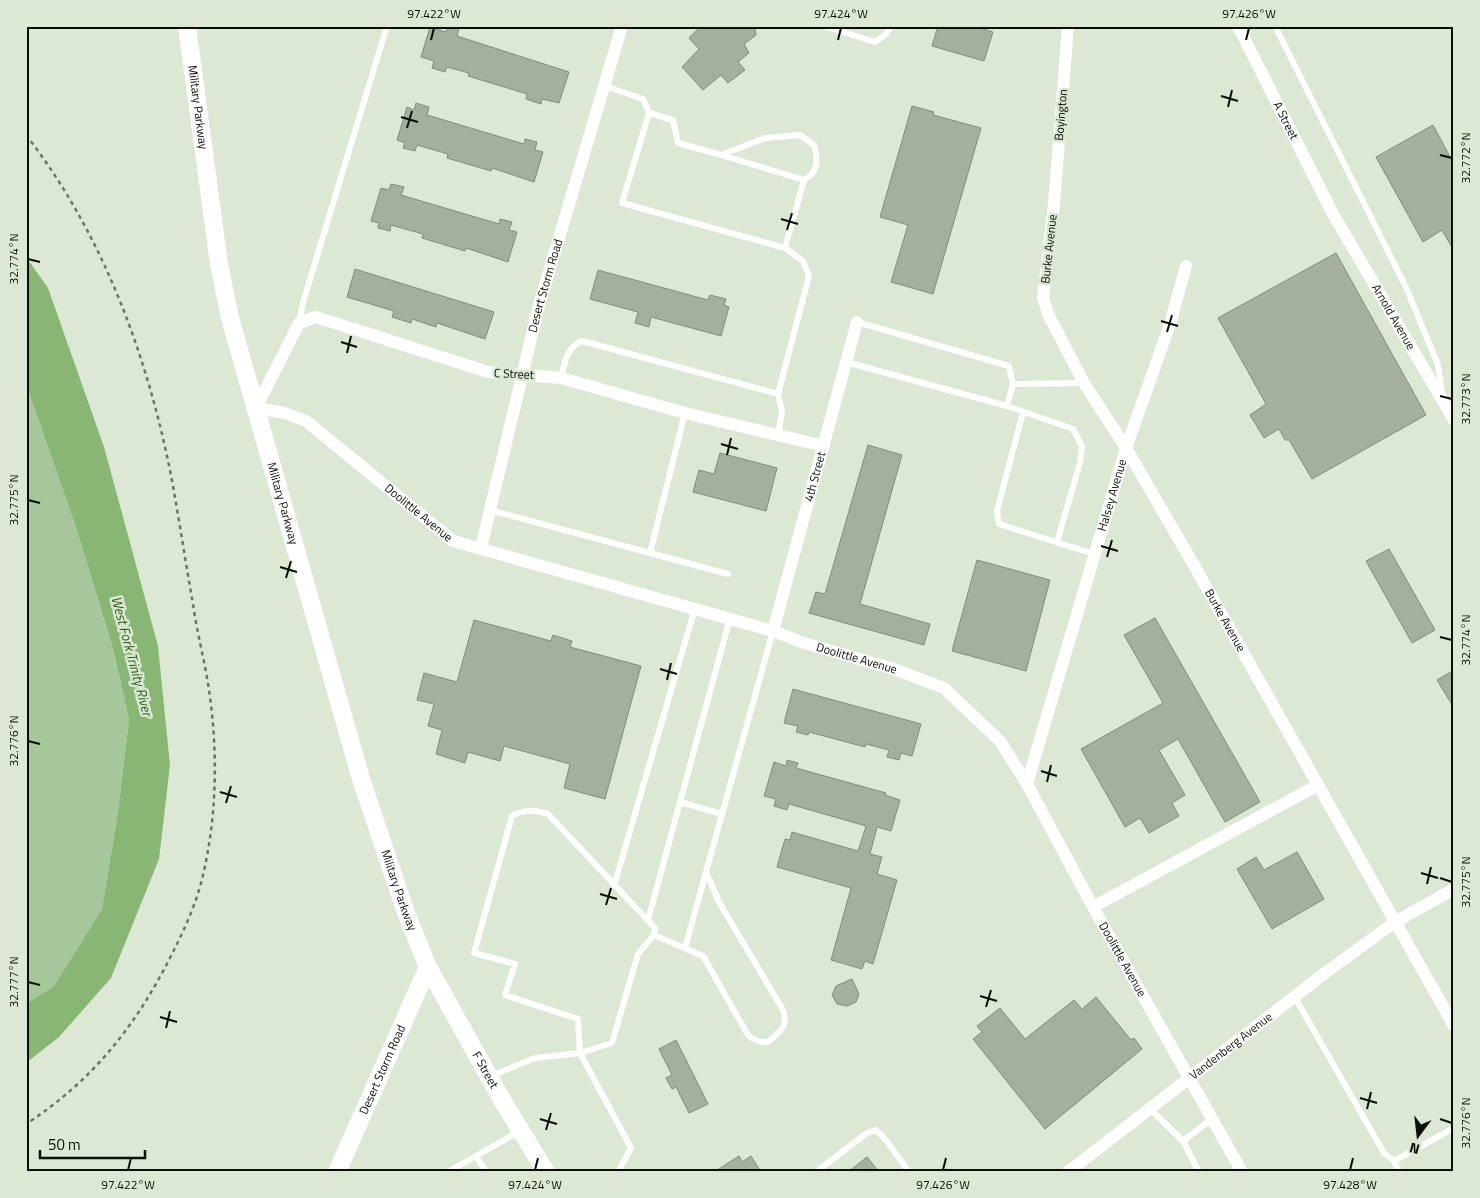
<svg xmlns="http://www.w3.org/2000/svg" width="1480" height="1198" viewBox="0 0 1480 1198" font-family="'Titillium Web',sans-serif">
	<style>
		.green { fill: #a8c69b }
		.water { fill: #89b674 }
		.building { fill: #a2b09d; stroke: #818d7b }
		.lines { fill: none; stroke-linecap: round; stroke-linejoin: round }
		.path { stroke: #6b7467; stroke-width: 2.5; stroke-dasharray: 4 4; stroke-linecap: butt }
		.lane { stroke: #fff; stroke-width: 6 }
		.street { stroke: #fff; stroke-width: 12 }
		.secondary { stroke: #fff; stroke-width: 18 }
		.ticks { fill: none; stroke: #090e07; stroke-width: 2 }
		.labels { text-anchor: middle; stroke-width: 5; stroke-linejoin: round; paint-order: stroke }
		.street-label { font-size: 12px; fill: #090e07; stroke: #dae8d4 }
		.water-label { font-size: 14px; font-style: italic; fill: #2e5815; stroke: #dae8d4 }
		.neatline { fill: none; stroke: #090e07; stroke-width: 2 }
		.ticks-label { font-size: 12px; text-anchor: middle; fill: #090e07 }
	</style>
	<rect width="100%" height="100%" fill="#dae8d4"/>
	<path class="green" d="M26,384l50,143 37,123 16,69 -11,93 -16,97 -48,77 -28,18z"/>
	<path class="water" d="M26,257l22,31 56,159 54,199 12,119 -11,94 -48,119 -52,59 -33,26v-59l28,-18 48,-77 16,-97 11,-93 -16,-70 -37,-122 -50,-143z"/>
	<path class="building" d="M448,26l11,2 -2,8 112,36 -10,31 -17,-4 -1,5 -15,-5 1,-5 -59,-18 1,-3 -22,-6 -2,5 -13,-4 2,-7 -13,-4 9,-30 16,5z
		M701,26h54l1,9 -12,9 5,9 -11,9 7,8 -17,13 -7,-8 -18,15 -21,-23 17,-18 -10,-11z
		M938,26h36l19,6 -9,29 -52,-15z
		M416,103l13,4 -2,8 97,29 1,-5 12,3 -2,8 8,2 -9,30 -42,-14 -1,3 -44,-13 1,-4 -31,-9 -2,6 -12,-3 2,-5 -8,-3 10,-33 7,3z
		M912,106l22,6 -1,3 48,13 -48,166 -42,-12 17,-57 -28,-8z
		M1433,125l21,39v87l-12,-21 -19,12 -47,-85z
		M391,184l13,3 -3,8 98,29 1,-5 12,3 -3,8 8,2 -9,30 -42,-14 -1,3 -43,-13 1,-4 -32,-9 -1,6 -12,-3 1,-5 -8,-2 10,-33 8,2z
		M1336,253l90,162 -114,64 -23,-39h-4l-6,-11 -15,9 -14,-23 16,-11 -48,-86z
		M355,269l139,43 -9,27 -48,-16 -1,4 -24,-8 -1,4 -19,-6 2,-6 -47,-14z
		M598,270l110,30 2,-5 16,4 -2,6 5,2 -8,29 -70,-19 -2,10 -14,-4 3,-11 -48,-13z
		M868,445l34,10 -42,149 70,20 -6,21 -115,-32 7,-21 9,2z
		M720,453l57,15 -11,43 -73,-19 6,-22 15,4z
		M1389,549l46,81 -23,13 -46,-82z
		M977,560l73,20 -24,91 -74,-20z
		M1155,618l105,184 -35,20 -47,-83 -19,11 26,45 -13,8 7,13 -30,17 -9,-15 -15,9 -44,-78 82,-46 -39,-68z
		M474,620l77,21 2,-6 19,6 -2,6 71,19 -36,133 -41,-11 6,-24 -66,-18 -4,15 -32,-9 -3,11 -29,-9 6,-24 -14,-4 6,-22 -17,-4 7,-27 33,9z
		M1454,670v38l-17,-28z
		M793,689l128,35 -9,32 -11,-3 -2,7 -12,-3 2,-7 -23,-6 -1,3 -56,-15 -1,3 -12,-3 2,-6 -14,-3z
		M787,760l11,3 -2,5 90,25 -1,2 15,5 -9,31 -14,-4 -7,27 12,3 -5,17 20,6 -24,84 -8,-3 -3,8 -31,-9 20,-72 -74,-21 8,-28 5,1 2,-8 66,19 8,-25 -77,-22 -2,6 -13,-4 2,-7 -12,-3 10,-34 12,4z
		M1297,852l27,47 -52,30 -35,-60 19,-12 8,13z
		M852,979l7,15 -3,8 -9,4 -10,-2 -5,-9 4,-9z
		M1096,997l35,43 3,-2 8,11 -97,80 -72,-90 9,-7 -5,-6 23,-18 25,31 49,-39 8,9z
		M676,1040l32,64 -19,9 -13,-26 -4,2 -6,-11 6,-3 -13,-26z
		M739,1156l3,6 9,-6 10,16h-47z
		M867,1157l12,15h-31z"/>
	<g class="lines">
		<path class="path" d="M26,135c78,100 124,227 147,351 7,39 13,79 20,118 4,29 12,58 16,86 9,61 8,126 -6,185 -6,27 -18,53 -30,77 -36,72 -78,127 -147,172"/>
		<path class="lane" d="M1275,26l131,261 32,78 4,27
			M827,27l48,15 11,-8 5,-8
			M605,86l38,13 6,14 -27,90 163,45 18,13 6,15 -31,118 4,17 -4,24
			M649,113l24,7 5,23 43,12 44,-17 35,-3 14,10c4,14 5,27 -10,35l-83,-25
			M785,248l19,-68
			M299,322l5,-23 83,-273
			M857,322l152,44 4,18 71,-1
			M846,362l161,44 6,-22
			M561,378c4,-16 5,-30 21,-37l196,53
			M1007,406l66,23 9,17 -2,17 -23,79
			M1023,412l-26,99 2,13 95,30
			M490,510l160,43 35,-140
			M650,553l78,21
			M680,802l42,12
			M614,886l81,-278
			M648,920l82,-302
			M654,935l49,21 45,79c7,6 11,7 20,7 12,-10 21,-16 15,-32l-64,-108 -13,-30 67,-241
			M685,948l21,-76
			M1294,996l90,157 10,8 5,11
			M491,1076l44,-18 45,-5 32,-10 26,-89 16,-19 1,-7 -107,-114c-14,-4 -24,-5 -36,2l-38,137 41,11 -10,31 73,24 2,34 51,95 -13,24
			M1150,1109l33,32 16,31
			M1183,1141l30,-23
			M476,1156l44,-25
			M1394,1161l60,-33
			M448,1172l28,-16 10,16
			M816,1172l51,-39 9,-3 10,10 23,32"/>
		<g class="street">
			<path id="s1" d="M1068,26l-14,178 -11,93 5,17 36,69 42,65 69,119 259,459"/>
			<path id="s2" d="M1238,26l95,188 121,206"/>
			<path id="s3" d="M824,446l-139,-33 -124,-35 -73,-6 -172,-55 -17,6 -43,85 29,5 21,8 147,120 320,90 31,12 90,26 50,19 56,53 27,43 66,123 149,265"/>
			<path id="s4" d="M481,548l57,-239 84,-283"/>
			<path id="s5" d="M773,631l84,-309"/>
			<path id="s6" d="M1027,784l99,-336 44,-124 16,-58"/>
			<path d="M1093,907l225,-122"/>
			<path id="s7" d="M1068,1172l257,-199 70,-51 59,-33"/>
		</g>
		<g class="secondary">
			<path id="s8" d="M187,26l32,238 11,54 131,461 44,131 23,57 74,133 44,72"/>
			<path id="s9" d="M337,1172l91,-205"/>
		</g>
	</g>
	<path class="ticks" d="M431,40l3,-12M838,40l3,-12M1246,40l3,-12M1221,96l17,5M1228,107l4,-17M401,117l17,5M407,128l5,-17M1440,155l12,3M781,219l17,5M787,230l5,-17M28,259l12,3M1161,321l17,5M1167,332l5,-17M341,342l16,5M347,353l4,-17M1440,396l12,3M721,444l17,5M727,455l4,-17M28,500l12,3M1101,546l17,5M1107,557l5,-17M280,567l17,5M286,578l5,-17M1440,637l12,3M660,669l17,5M667,680l4,-17M28,741l12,3M1041,771l16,5M1047,782l4,-17M220,792l17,5M226,803l5,-17M1421,873l17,5M1440,878l12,4M1427,884l4,-17M600,894l17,5M606,905l5,-17M28,982l12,3M980,996l17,5M986,1007l5,-17M160,1017l17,5M166,1028l4,-17M1360,1098l17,5M1367,1109l4,-17M540,1119l17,5M1440,1119l12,4M546,1130l5,-17M128,1170l3,-12M535,1170l3,-12M943,1170l3,-12M1350,1170l3,-12"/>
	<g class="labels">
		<g class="street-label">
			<text dy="4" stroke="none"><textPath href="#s8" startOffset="82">Military Parkway</textPath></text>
			<text transform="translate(1061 115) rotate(-85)" y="4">Boyington</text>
			<text dy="4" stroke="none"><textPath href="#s2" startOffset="106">A Street</textPath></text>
			<text transform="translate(1049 249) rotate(-84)" y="4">Burke Avenue</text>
			<text dy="4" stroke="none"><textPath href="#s4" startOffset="270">Desert Storm Road</textPath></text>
			<text dy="4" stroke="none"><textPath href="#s2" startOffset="330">Arnold Avenue</textPath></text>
			<text transform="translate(514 374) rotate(3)" y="4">C Street</text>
			<text dy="4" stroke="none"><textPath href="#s5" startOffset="160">4th Street</textPath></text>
			<text dy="4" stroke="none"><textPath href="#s6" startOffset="301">Halsey Avenue</textPath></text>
			<text dy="4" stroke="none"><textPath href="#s8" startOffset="488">Military Parkway</textPath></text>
			<text dy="4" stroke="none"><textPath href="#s3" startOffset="836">Doolittle Avenue</textPath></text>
			<text dy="4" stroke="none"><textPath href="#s1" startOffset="644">Burke Avenue</textPath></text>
			<text dy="4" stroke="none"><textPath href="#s3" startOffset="1301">Doolittle Avenue</textPath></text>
			<text dy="4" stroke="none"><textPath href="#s8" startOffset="892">Military Parkway</textPath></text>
			<text dy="4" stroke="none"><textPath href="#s3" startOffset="1721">Doolittle Avenue</textPath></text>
			<text dy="4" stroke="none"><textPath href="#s7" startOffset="206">Vandenberg Avenue</textPath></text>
			<text dy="4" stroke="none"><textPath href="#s9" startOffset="112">Desert Storm Road</textPath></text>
			<text dy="4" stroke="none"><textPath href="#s8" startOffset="1092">F Street</textPath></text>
		</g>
		<g class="water-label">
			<text transform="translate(132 656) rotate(75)" y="5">West Fork Trinity River</text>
		</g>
	</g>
	<rect width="1480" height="1198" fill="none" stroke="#dae8d4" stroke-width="55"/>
	<g transform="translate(1418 1136) rotate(195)" stroke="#dae8d4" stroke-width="4" paint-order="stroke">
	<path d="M0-4L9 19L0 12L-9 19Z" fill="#090e07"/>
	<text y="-8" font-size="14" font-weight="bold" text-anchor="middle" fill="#090e07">N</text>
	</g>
	<path d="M40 1150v8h105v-8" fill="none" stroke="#090e07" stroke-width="2.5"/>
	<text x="48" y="1150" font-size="15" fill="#090e07" stroke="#dae8d4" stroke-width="4" paint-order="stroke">50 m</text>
	<rect x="28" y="28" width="1424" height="1142" class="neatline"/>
	<g class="ticks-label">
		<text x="434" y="18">97.422°W</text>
		<text x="841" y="18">97.424°W</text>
		<text x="1249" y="18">97.426°W</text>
		<text transform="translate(1466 158) rotate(-90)" y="4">32.772°N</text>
		<text transform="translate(14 259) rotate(-90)" y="4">32.774°N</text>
		<text transform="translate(1466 399) rotate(-90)" y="4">32.773°N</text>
		<text transform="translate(14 500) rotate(-90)" y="4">32.775°N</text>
		<text transform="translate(1466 640) rotate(-90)" y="4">32.774°N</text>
		<text transform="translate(14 741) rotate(-90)" y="4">32.776°N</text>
		<text transform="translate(1466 882) rotate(-90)" y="4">32.775°N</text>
		<text transform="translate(14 982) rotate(-90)" y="4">32.777°N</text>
		<text transform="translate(1466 1123) rotate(-90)" y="4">32.776°N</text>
		<text x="128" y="1189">97.422°W</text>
		<text x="535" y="1189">97.424°W</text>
		<text x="943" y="1189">97.426°W</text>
		<text x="1350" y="1189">97.428°W</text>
	</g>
</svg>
